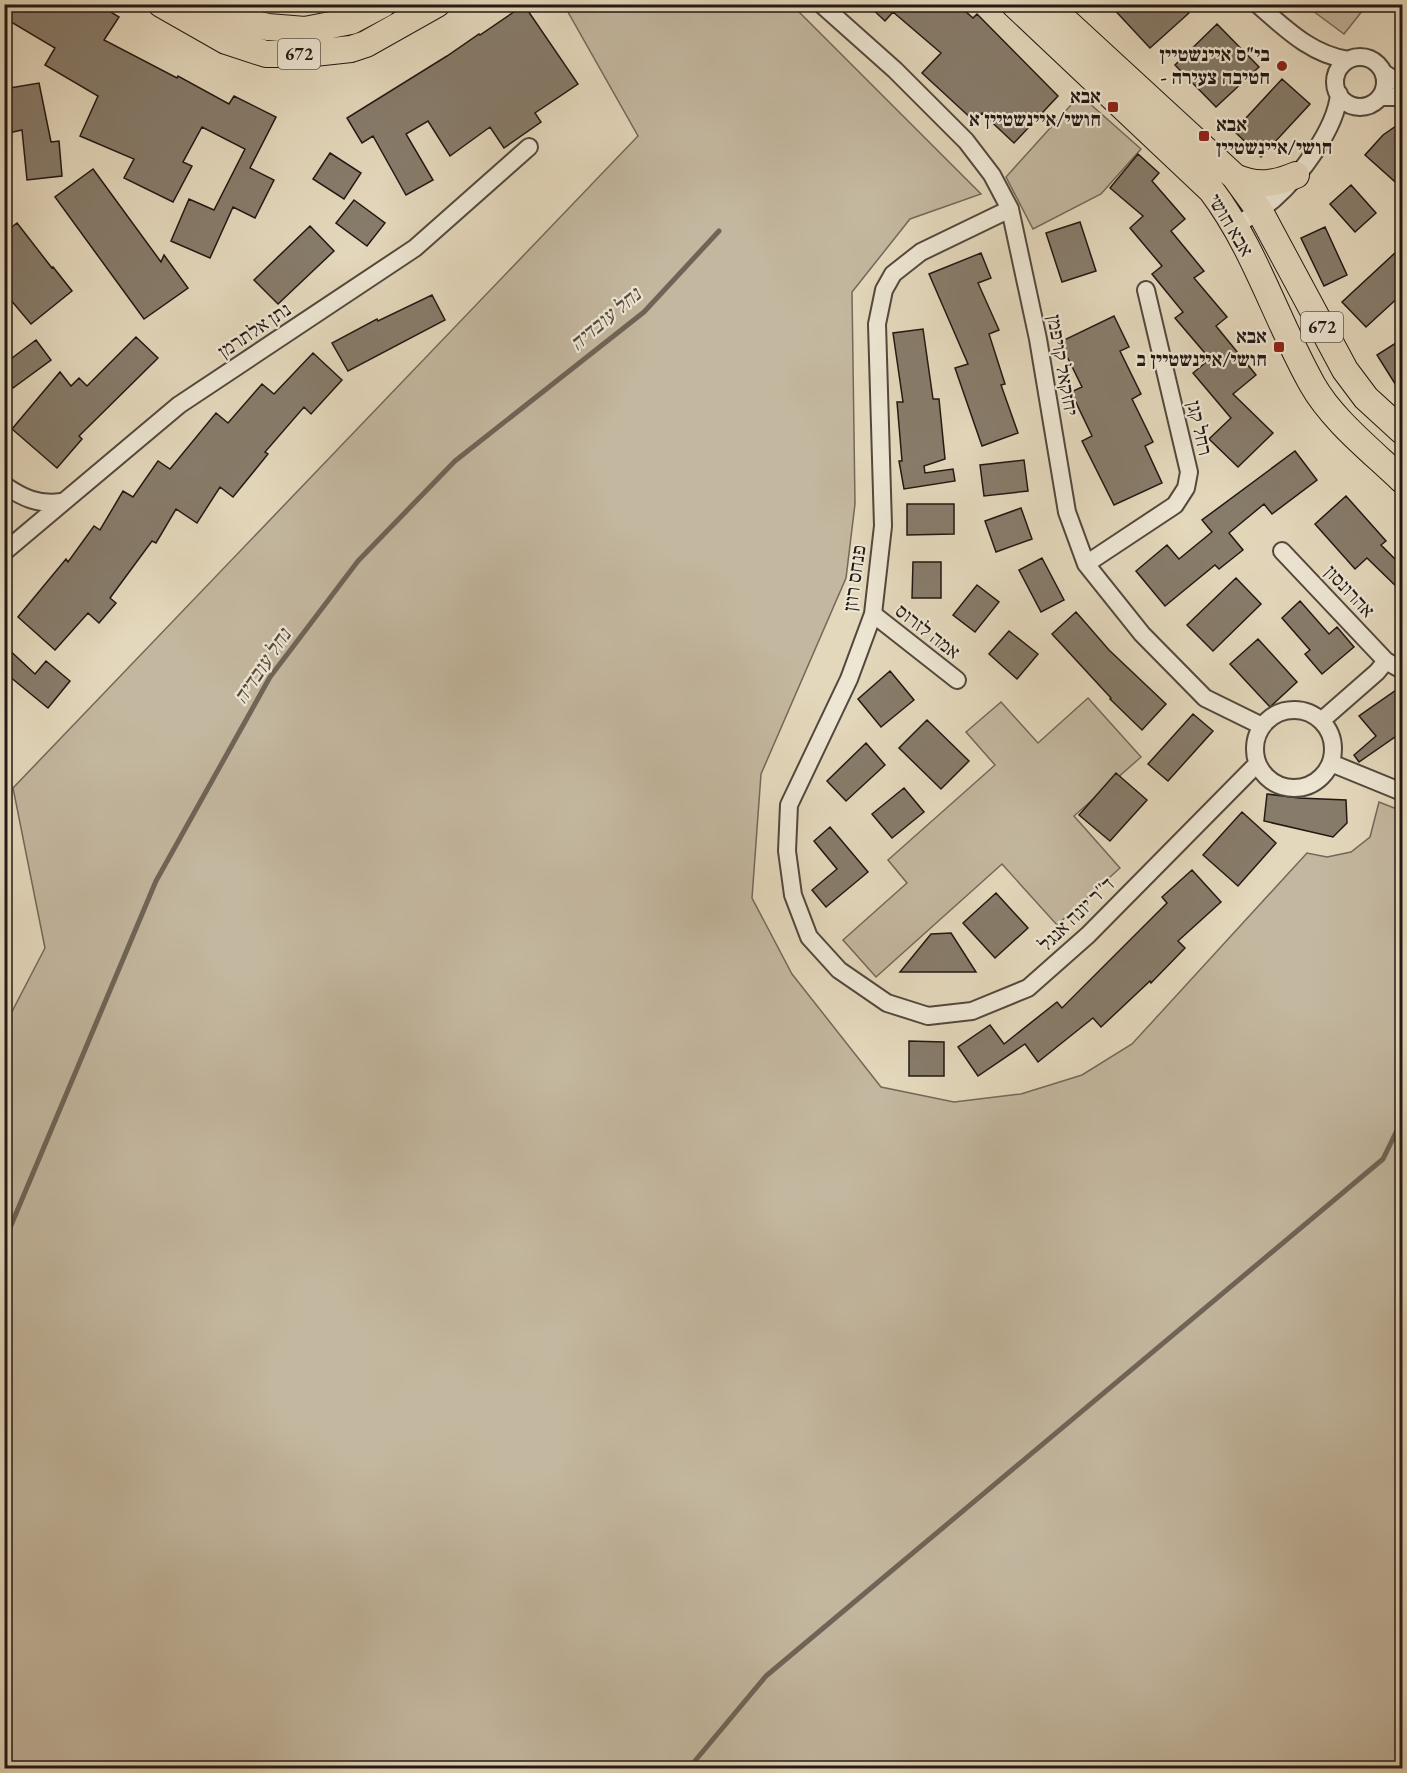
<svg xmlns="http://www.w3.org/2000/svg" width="1407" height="1773" viewBox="0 0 1407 1773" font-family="'EB Garamond','Frank Ruhl Libre',serif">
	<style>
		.green { fill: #c3b79f; stroke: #736859; stroke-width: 1.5 }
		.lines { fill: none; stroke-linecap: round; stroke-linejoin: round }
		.stream { stroke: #6f6456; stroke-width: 5 }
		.building { fill: #877c6b; stroke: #231813; stroke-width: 1.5 }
		.minor-casing { stroke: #53483d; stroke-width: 20 }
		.primary-casing { stroke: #231813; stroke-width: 28 }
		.minor { stroke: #ede6d3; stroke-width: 16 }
		.primary { stroke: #e4d8bc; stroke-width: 26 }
		.poi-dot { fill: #8f2418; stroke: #ede6d3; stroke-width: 2 }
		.labels { text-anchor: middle; stroke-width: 4.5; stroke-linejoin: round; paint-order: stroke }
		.shield { fill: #ede6d3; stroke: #60564d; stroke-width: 1.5 }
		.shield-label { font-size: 18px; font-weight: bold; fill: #231813 }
		.poi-label { font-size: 20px; font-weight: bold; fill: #231813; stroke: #ede6d3; text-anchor: end }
		.street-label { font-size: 20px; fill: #231813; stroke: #ede6d3 }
		.water-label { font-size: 21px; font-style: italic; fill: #564b40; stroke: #ede6d3 }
	</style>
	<rect width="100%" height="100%" fill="#e4d8bc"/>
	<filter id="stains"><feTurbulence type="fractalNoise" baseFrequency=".00333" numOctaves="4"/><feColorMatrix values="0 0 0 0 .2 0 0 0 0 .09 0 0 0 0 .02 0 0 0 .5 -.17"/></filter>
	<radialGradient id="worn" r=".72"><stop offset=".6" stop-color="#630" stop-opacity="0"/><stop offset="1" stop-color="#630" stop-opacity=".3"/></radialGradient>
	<path class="green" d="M564,5h228l189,189 -71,25 -58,73 3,212 -9,74 -85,196 -9,124 40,76 89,113 73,15 67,-8 61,-19 50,-31 175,-191 20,4 24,-5 19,-15 9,-35 23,9v957h-1397v-743l40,-77 -32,-160 625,-652z
		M1305,5h62l-23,29z
		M1080,95l61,54 -40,45 -68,35 -27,-52z
		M1088,698l53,59 -67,59 46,52 -63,57 -55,-61 -126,113 -33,-37 64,-57 -19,-23 107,-95 -29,-33 35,-30 37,41z"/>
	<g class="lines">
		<path class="stream" d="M4,1242l152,-361 114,-204 88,-116 97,-100 189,-149 75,-81
			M689,1768l77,-92 617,-517 19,-39"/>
	</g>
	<path class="building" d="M14,4h84l21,13 -15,23 73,38 1,-2 51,28 5,-8 42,21 -26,51 24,12 -19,38 -22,-11 -23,51 -39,-17 18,-42 25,11 31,-61 -43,-22 -19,35 9,4 -19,36 -49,-24 10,-19 -54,-23 18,-40 -53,-31 10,-17 -49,-29z
		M867,4h90l16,14 4,-4 81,82 -44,47 -32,-30 -8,8 -52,-48 19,-20 -48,-41 -8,9z
		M1109,4h73l7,9 -39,35z
		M524,5l54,79 -43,29 6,9 -37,26 -14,-21 -40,29 -22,-35 -22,13 27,46 -27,15 -33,-59 -11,7 -15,-25 100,-62 32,-22 1,1z
		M1217,24l42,43 -43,40 -41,-42z
		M1282,79l28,25 -49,53 -27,-26z
		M39,83l12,59 8,-1 3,35 -35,4 -5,-50 -18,4v-45z
		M1402,122v66l-37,-33 18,-20z
		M330,153l31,20 -17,26 -31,-20z
		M1138,154l21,19 -7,8 33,38 -14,12 33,40 -10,7 33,39 -11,9 40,49 -23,19 40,39 -35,34 -29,-28 22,-21 -38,-45 17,-14 -35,-41 8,-6 -31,-38 10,-8 -32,-38 13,-12 -33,-28z
		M93,169l68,93 3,-7 24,33 -44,31 -89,-122z
		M1351,185l25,28 -21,19 -25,-28z
		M354,200l31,23 -18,23 -31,-23z
		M1080,222l16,49 -34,11 -16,-49z
		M17,223l35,45 1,-1 19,24 -41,33 -27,-32v-59z
		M310,226l24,25 -56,53 -24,-24z
		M1325,227l22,48 -23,11 -23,-48z
		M1396,252l6,7v35l-36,33 -24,-25z
		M981,253l10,25 -13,5 21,47 -10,4 16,50 -4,1 17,48 -36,13 -27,-78 13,-4 -39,-90z
		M432,295l13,25 -97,51 -16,-28 45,-24 1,2z
		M1114,316l15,31 -9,4 21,43 -9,5 21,43 -8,4 17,37 -48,22 -32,-64 10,-5 -21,-44 11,-5 -22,-45z
		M923,329l10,70h6l6,60 -21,7 1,7 28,-4 2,12 -51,8 -5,-28h3l-5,-59h6l-10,-69z
		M136,337l22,21 -79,78 3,3 -25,29 -45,-39 48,-57 11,14 8,-8 8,8z
		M1402,339v56l-25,-40z
		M36,340l15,20 -38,28 -9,-12v-12z
		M313,353l29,27 -31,34 -7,-7 -39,45 3,2 -35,43 -13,-10 -23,36 -21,-14 -20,34 -4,-2 -42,57 6,5 -17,20 -11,-10 -33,37 -37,-33 48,-58 2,3 26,-36 6,4 23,-39 10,6 25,-36 12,8 46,-56 12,10 34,-39 12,10z
		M1295,451l22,29 -45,34 -8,-10 -35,29 14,17 -24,19 -4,-4 -50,41 -29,-35 31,-26 12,14 33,-27 -10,-12z
		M1024,460l4,31 -44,5 -4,-31z
		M1346,496l40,45 -5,4 21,21v26l-35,-34 -12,11 -40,-45z
		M907,504h47v30l-47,1z
		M1021,508l11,31 -36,13 -11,-31z
		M1042,558l22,42 -23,12 -22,-42z
		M913,562h28v36h-29z
		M1236,578l25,26 -48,47 -26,-26z
		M977,585l22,17 -24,30 -22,-17z
		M1300,601l29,33 8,-7 17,20 -32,27 -17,-20 5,-4 -28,-32z
		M1076,612l33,38 57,54 -24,26 -32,-31 1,-1 -59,-64z
		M1009,631l29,23 -21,25 -28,-25z
		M1258,639l39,43 -27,25 -40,-43z
		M4,645l31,29 11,-13 24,20 -22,27 -44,-36z
		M890,671l24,29 -33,27 -23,-28z
		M1402,686v46l-43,30 -5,-7 22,-19 -17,-20z
		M1193,714l20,17 -45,50 -20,-17z
		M927,720l42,41 -28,28 -42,-41z
		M866,743l19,22 -39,36 -19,-20z
		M1116,773l31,27 -37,41 -31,-26z
		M904,788l20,24 -32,26 -20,-24z
		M1267,794l32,4 47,2 1,23 -14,14 -69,-16z
		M1242,812l34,31 -38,43 -35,-31z
		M830,827l38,45 -42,35 -14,-17 25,-21 -23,-28z
		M1192,870l29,32 -43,39 7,7 -34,35 -1,-2 -49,46 -8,-9 -55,44 -13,-18 -47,32 -20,-29 32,-22 14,19 53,-42 5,6 105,-105 -5,-6z
		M996,893l32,35 -33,30 -32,-35z
		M951,933l25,39h-76l31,-38z
		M909,1041l35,1v34h-35z"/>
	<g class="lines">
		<defs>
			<path id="minor" d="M821,4l74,66 71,71 26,34 18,34 28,130 29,173 19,52 56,70 63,64 57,28
				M1257,4c28,24 53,50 91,56
				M1335 82a25 25 0 1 1 50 0a25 25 0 1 1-50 0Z
				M1384,73l18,12
				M1380,97h22
				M1010,209l-89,43 -28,22 -9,16 -7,34 6,202 -10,88 -24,65 -60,126 -2,46 6,44 16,42 30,33 48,33 41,13 44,-5 56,-23 60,-53 169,-171
				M1236,226c13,-9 26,-17 38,-27 26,-23 62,-70 65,-105
				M4,485c19,13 34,20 57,17
				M1282,551l104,110 16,9
				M4,552l175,-147 236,-157 114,-101
				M1086,564l89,-59 11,-17 3,-16 -43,-182
				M873,614l84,66
				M1255 749a39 39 0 1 1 78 0a39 39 0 1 1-78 0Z
				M1321,721l56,-49 9,-11
				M1331,763l71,29"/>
			<path id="primary" d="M161,4l65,37 40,13h39l46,-5 15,-5 71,-40
				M209,4l26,15 33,8 37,3 46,-9 32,-17
				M1014,4l197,186c44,58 65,130 101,194 20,36 61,68 90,96
				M1047,4l188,173 24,33 86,160 21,28 36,33
				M1235,177c22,10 40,7 61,-2"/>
		</defs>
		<use href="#minor" class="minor-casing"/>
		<use href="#primary" class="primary-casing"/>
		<use href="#minor" class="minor"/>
		<use href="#primary" class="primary"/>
	</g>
	<g class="poi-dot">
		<circle cx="1282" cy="66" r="6"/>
		<rect x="1107" y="101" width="12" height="12" rx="3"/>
		<rect x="1198" y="130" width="12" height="12" rx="3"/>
		<rect x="1273" y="341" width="12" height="12" rx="3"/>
	</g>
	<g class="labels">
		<g class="shield">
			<rect x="278" y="39" width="42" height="30" rx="4.5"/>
			<rect x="1301" y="312" width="42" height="30" rx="4.5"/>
		</g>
		<g class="shield-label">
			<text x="299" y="60">672</text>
			<text x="1322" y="333">672</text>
		</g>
		<g class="poi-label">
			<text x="1270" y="61">בי"ס איינשטיין<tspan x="1270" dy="23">- חטיבה צעירה</tspan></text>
			<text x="1101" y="103">אבא<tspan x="1101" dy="23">חושי/איינשטיין א</tspan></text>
			<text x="1216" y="131" text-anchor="start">אבא<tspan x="1216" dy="23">חושי/איינשטיין</tspan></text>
			<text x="1267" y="343">אבא<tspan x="1267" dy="23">חושי/איינשטיין ב</tspan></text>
		</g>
		<g class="street-label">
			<text transform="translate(1231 225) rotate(59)" y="7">אבא חושי</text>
			<text transform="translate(254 330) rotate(-34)" y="7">נתן אלתרמן</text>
			<text transform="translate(1063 365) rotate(80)" y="7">יחזקאל קויפמן</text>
			<text transform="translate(1200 428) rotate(77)" y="7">רחל קגן</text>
			<text transform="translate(854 578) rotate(-82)" y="7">פנחס רוזן</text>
			<text transform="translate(1350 591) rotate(47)" y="7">אהרונסון</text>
			<text transform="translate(928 631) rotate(38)" y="7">אמה לזרוס</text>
			<text transform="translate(1076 914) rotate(-44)" y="7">ד''ר יונה אנגל</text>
		</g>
		<g class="water-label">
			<text transform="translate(605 319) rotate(-40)" y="7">נחל עובדיה</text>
			<text transform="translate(262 666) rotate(-56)" y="7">נחל עובדיה</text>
		</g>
	</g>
	<rect width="1407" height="1773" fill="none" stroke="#e4d8bc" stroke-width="24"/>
	<rect x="6" y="6" width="1395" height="1761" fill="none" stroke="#231813" stroke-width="3"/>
	<rect x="12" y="12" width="1383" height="1749" fill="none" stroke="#231813" stroke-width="1.5"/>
	<rect width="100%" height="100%" filter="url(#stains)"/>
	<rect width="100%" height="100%" fill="url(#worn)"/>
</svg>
